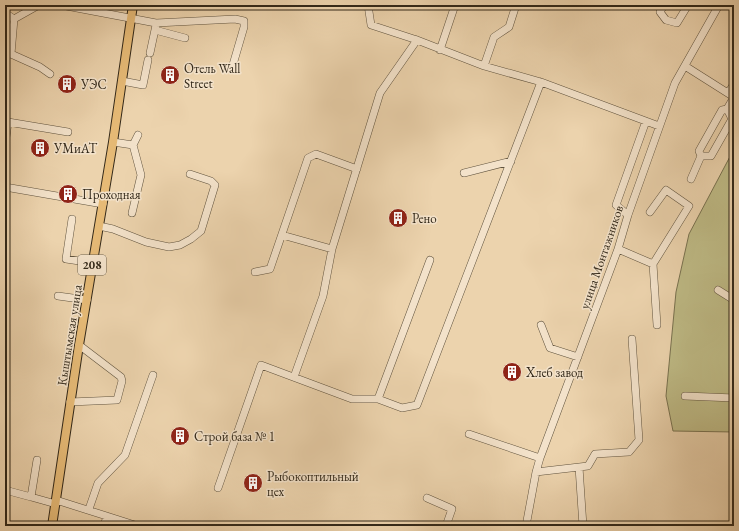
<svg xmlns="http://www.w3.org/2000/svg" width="739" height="531" viewBox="0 0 739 531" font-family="'EB Garamond',serif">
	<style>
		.green { fill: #beba85; stroke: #78714f }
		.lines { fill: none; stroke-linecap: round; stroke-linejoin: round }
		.minor-casing { stroke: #60533e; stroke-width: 8 }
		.major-casing { stroke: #322819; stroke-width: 10 }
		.minor { stroke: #f3e2ca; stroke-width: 7 }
		.major { stroke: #e6ba76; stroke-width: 8 }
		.labels { text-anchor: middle; stroke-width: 3; stroke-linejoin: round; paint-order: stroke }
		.shield { fill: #f3e2ca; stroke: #6c604e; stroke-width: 1 }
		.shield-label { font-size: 12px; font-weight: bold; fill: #322819 }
		.poi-label { font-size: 13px; fill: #322819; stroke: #f3e2ca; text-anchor: start }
		.street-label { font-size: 13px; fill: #322819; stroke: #f3e2ca }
	</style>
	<rect width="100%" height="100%" fill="#ecd3ad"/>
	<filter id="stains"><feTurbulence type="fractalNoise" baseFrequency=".005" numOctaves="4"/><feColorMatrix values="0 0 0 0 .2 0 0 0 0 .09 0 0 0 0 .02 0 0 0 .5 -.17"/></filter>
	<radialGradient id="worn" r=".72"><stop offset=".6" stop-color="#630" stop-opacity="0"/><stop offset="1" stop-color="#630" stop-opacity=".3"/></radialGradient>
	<path class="green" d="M734,149v283l-61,-1 -7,-35 10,-104 13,-58z"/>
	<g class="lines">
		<defs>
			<path id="minor" d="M61,5l95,18 79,-4 9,2v6l-12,41
				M368,5l3,20 46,15 67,26 57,16 118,44
				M664,5l-4,7 6,8 11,3 11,-18
				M5,13l9,6
				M14,19l25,-14
				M155,30l30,8
				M440,50l15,-45
				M150,53l6,-28
				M11,54l29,13 10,7
				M5,55l6,-1 3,-35
				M484,66l10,-29 15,-10 7,-22
				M685,66l49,31
				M122,81l21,4 5,-25
				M728,93l6,-9
				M113,142l20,3
				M5,145l3,-23 60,10
				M701,156h10l21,-37 -5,-10
				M464,173l47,-12
				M691,179l10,-23 -2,-5 23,-41 5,-1 7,-12
				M5,187l98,17
				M650,212l16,-22 23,16 -36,58 4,61
				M132,213l9,-38 -8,-30 5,-10
				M628,215l-12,-10 30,-84
				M72,219l-6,40 27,4
				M99,226l14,3 33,13 23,5 11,-2 11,-6 10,-8 14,-46 -4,-4 -21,-7
				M282,235l50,14
				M618,249l35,15
				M255,272l15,-3 38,-111 8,-4 41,15
				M718,290l16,10
				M58,296l29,4
				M541,325l9,23 28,9
				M294,377l29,-81 9,-47 48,-156 37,-53
				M685,396l49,2
				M378,399l24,9 15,-3 124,-323
				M70,402l47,-2 5,-19 -1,-4 -42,-32
				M469,434l71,24
				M37,460l-6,37 25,7
				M579,467l4,59
				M536,472l52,-6 7,-12 34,-2 10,-12 -7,-101
				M218,488l43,-123 91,34h26l52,-139
				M5,490l26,7
				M427,498l25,11 -6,17
				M56,500l82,26
				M89,509l9,-26 27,-28 28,-80
				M104,526l3,-10
				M526,526l10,-54 4,-14 78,-209 10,-34 47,-132 44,-78"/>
			<path id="major" d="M52,526l27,-181 34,-203 20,-137"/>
		</defs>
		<use href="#minor" class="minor-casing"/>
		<use href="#major" class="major-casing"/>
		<use href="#minor" class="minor"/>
		<use href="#major" class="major"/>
	</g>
	<defs>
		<symbol id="building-disc" viewBox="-11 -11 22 22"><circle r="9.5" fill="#8f2418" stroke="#f3e2ca"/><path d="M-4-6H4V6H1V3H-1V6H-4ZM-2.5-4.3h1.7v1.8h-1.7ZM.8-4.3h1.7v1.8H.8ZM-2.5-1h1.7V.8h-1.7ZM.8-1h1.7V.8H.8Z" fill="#fff"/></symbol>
	</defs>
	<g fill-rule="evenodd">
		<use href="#building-disc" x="159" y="64" width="22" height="22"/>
		<use href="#building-disc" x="56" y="73" width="22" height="22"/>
		<use href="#building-disc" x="29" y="137" width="22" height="22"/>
		<use href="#building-disc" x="57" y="183" width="22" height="22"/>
		<use href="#building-disc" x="387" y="207" width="22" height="22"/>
		<use href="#building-disc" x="501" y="361" width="22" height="22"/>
		<use href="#building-disc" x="169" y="425" width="22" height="22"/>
		<use href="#building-disc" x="242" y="472" width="22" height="22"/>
	</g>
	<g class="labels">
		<rect class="shield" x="78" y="255" width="28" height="20" rx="3"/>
		<g class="shield-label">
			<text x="92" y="269">208</text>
		</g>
		<g class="poi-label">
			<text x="184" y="73">Отель Wall<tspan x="184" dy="15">Street</tspan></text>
			<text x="81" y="89">УЭС</text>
			<text x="54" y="153">УМиАТ</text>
			<text x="82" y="199">Проходная</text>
			<text x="412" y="223">Рено</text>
			<text x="526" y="377">Хлеб завод</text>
			<text x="194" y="441">Строй база № 1</text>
			<text x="267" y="481">Рыбокоптильный<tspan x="267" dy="15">цех</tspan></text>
		</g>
		<g class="street-label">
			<text transform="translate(601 257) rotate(-71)" y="5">улица Монтажников</text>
			<text transform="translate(69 335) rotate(-81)" y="5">Кыштымская улица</text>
		</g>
	</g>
	<rect width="739" height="531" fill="none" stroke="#ecd3ad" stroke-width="20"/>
	<rect x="6" y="6" width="727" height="519" fill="none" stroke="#322819" stroke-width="2"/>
	<rect x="10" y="10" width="719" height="511" fill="none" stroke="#322819"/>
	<rect width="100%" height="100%" filter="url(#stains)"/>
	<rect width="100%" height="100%" fill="url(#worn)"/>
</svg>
